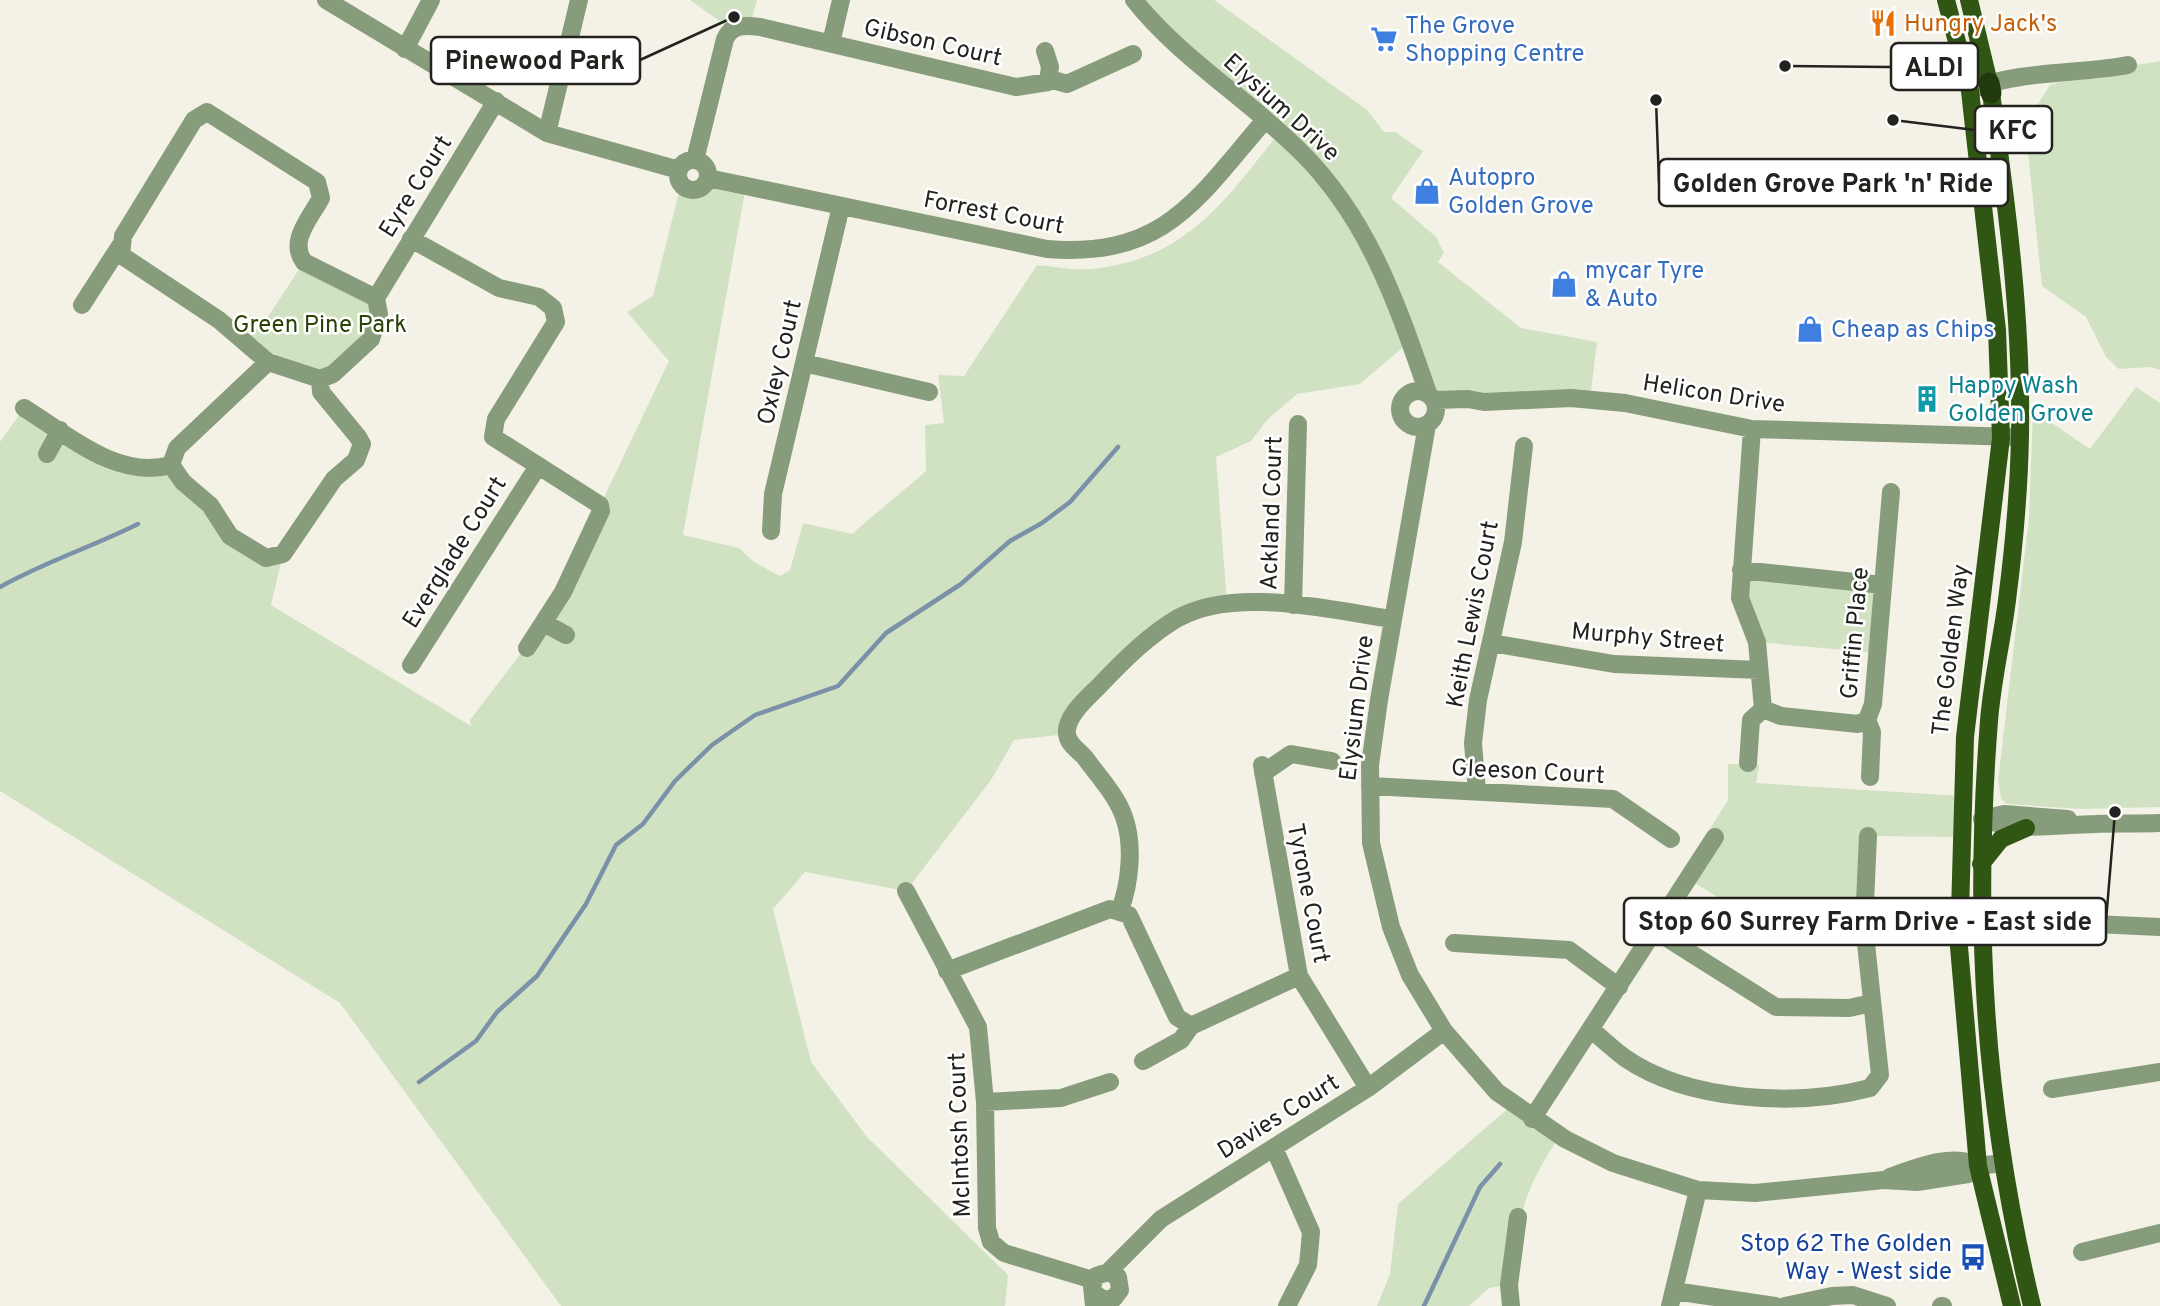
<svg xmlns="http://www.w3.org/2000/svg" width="2160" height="1306" viewBox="0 0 2160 1306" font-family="Overpass,sans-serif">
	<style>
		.green { fill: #d1e2c3 }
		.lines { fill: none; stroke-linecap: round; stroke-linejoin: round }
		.stream { stroke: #7a91a8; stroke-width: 4.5 }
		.minor { stroke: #879c7b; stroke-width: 18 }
		.major { stroke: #305614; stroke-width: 18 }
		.highway { stroke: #20390f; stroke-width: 21 }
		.labels { text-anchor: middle; stroke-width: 5; stroke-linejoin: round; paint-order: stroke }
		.food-label { font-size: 24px; fill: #c56008; stroke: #fff; text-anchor: start }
		.shop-label { font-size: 24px; fill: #366cbe; stroke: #fff; text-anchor: start }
		.street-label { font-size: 24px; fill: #23221e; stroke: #fff }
		.park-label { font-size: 24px; fill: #284304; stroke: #fff }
		.culture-label { font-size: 24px; fill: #0d838f; stroke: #fff; text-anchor: start }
		.transit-label { font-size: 24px; fill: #164399; stroke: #fff; text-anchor: end }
		.leader { fill: none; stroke: #23221e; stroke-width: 2.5 }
		.callout-dot { fill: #23221e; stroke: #fff; stroke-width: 2.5 }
		.callout { fill: #fff; stroke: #23221e; stroke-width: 2.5 }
		.callout-label { font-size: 26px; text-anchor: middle; font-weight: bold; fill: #23221e }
	</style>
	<rect width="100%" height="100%" fill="#f4f1e6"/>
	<path class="green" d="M690,0h67l-7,26 -18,4z
		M1135,0h79l153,110 17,22h11l28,19 -32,47 45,39 8,16 -6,9 83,66 76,14 -7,57 -155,1 -27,-57 -48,41 -63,10 -30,26 -16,21 -35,16 11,147 -48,14 -82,71 -30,45 -53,6 -23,40 -85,111 -101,-19 -32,37 38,153 56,75 141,138 -3,31h-444l-221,-303 -340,-212v-349l24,-34 89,54 61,9 56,65 53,18 -12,51 200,121 -1,-6 74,-97 125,-262 -42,-49 26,-16 28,-112 9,6 16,-6 40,2 -63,349 56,13 15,14 26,14 10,-6 13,-47 49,11 74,-63 -1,-46 19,-2 -6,-48 26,1 73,-111c17,1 36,6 53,4 96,-9 134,-67 189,-136z
		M2160,61v309l-10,-3 -31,2 -13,-12 -20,-40 -44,-31 -17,-162 25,-39 39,-12z
		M304,262l72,36 1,30 -57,51 -75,-37 20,-21z
		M2136,387l24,16v404l-79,2 -74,-5 -6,-5 -3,-18 31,-263 4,-108 57,39z
		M1741,570l142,15 -5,68 -121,-11z
		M1728,764l31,1 -3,18 205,13 -1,41 -92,-1 -4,89 -91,6 -85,-52 6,-25 34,-54z
		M1513,1104l47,32c-37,53 -43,87 -51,149l-20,3 -20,18h-92l13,-32 8,-70z"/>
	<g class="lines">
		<path class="stream" d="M0,587c44,-25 92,-40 138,-63
			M419,1082l57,-41 21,-29 40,-36 49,-72 30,-59 27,-21 32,-43 37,-36 43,-30 83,-29 48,-53 75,-49 49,-43 32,-18 28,-21 48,-55
			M1424,1306l56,-119 20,-23"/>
		<path class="minor" d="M326,0l221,133 132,37
			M1134,0c47,59 113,98 166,151 69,68 97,153 128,242
			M831,43l10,-43
			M405,49l26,-49
			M1050,79l17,5 66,-30
			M1977,88c41,-17 105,-14 151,-23
			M207,112l110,70 4,16c-10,19 -33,43 -17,64l72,36 3,16 -8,25 -38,35 -13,5 -52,-17 -49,-42 -98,-65 2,-19 71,-116z
			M547,133l32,-133
			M678 175a15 15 0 1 1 30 0a15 15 0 1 1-30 0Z
			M695,160l30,-121c7,-15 20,-14 35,-12l256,60 32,-5 2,-15 -5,-16
			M708,178l339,71c118,9 149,-49 218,-129
			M411,239l88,49 40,9 14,11 3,14 -60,97 -3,18 107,68 1,6 -38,81 -36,56
			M376,298l120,-197
			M82,305l38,-59
			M268,362l-91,86 -6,17 12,17 27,23 20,31 36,22 17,-4 51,-75 22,-19 6,-16 -4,-7 -37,-45 -1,-13
			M804,363l125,29
			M1400 409a18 18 0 1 1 36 0a18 18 0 1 1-36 0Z
			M1435,400l33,-1 16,3 87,-4 54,5 127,26 263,8
			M24,408c44,27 93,72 147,57
			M1427,425l-48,275 -9,65 1,78 20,84 19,48 34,56 53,61 68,47 48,24 85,27 57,3 129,-13 33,2 51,-8 10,-8 25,-3
			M1752,429l-12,169 17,44 6,67 18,7 77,8 9,-4
			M47,454l13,-24
			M771,531l2,-37 68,-288
			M1741,570l142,15
			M1293,605l5,-181
			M544,623l22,12
			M1491,643l123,21 145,6
			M411,665l127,-199
			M1867,720l6,-16 18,-212
			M1867,720l5,12 -2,45
			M1748,763l3,-43 12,-11
			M1262,765l37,211 69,112
			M1263,773l28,-19 41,7
			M1370,786l243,13 58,40
			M1477,791l-4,-48 5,-43 35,-158 11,-96
			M1982,819c38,13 73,6 113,5 21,-1 43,0 65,-1
			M1982,819l22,-5 64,5
			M906,891l72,136 7,75 2,126 4,14 13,11 89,27
			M1120,910c10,-27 14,-65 4,-93 -7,-21 -25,-40 -38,-58 -6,-8 -18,-14 -19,-25 -2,-19 23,-38 35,-51 23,-24 47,-48 76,-65 58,-32 152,-8 214,1
			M2051,922l109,5
			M1657,928l5,7 114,72 73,1 23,-5
			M1454,943l115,7 50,37
			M947,971l163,-62 19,6 48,102 14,9 108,-50
			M1592,1030c10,9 21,19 33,28 64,44 172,49 245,30l10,-13 -16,-150 4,-89
			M1143,1061l38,-21 10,-14
			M2052,1089l108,-17
			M985,1102l76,-4 49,-16
			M1532,1119l183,-282
			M1274,1148l37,84 -3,33 -21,41
			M1890,1177c25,-9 64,-25 88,-11
			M2082,1252l78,-19
			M1108,1272l53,-53 207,-131 76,-57
			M1674,1291l101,15
			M1094,1306l-2,-20 4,-10 12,-4 10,5 2,13 -6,8 -10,2 -10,-7
			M1511,1306l-2,-21 9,-68
			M1670,1306l28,-116
			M1785,1306l47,-10 21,-1 34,11
			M1941,1306h2"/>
		<path class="major" d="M1946,0l24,91 3,27 24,212 4,108 -36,299 -6,210 19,219 34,140
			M1969,0l20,83
			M1991,93c16,114 31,226 29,342 -1,54 -6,111 -13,165 -5,40 -15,81 -18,121 -16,204 -5,386 43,585
			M1981,864l20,-25 25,-11"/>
		<path class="highway" d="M1989,83l2,10"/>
	</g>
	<defs>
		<symbol id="restaurant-bare" viewBox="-9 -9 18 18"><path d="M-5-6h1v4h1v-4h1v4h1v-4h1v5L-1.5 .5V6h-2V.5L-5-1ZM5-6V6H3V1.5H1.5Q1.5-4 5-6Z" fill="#e8710a" stroke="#fff" stroke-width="2.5" paint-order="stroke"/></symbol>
		<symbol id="supermarket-bare" viewBox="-9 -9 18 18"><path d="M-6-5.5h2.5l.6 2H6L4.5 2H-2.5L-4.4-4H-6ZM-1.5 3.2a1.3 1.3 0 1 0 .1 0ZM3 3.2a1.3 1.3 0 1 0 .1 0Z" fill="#3f7fe0" stroke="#fff" stroke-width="2.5" paint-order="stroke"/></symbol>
		<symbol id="shop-bare" viewBox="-9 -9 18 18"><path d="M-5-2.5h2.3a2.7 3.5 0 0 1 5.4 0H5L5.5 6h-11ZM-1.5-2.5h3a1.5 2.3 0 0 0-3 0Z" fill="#3f7fe0" stroke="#fff" stroke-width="2.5" paint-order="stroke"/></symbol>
		<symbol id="building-bare" viewBox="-9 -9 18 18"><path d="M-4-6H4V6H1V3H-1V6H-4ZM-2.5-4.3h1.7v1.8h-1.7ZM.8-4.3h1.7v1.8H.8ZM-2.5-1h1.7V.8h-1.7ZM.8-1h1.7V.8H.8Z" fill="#0f9aa8" stroke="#fff" stroke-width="2.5" paint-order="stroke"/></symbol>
		<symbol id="bus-bare" viewBox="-9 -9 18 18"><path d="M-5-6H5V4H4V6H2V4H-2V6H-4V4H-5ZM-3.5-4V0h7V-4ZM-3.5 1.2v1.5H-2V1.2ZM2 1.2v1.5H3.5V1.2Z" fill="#1a4fb4" stroke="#fff" stroke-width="2.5" paint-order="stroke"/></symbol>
	</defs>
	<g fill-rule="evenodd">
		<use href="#restaurant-bare" x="1864" y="4" width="38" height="38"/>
		<use href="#supermarket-bare" x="1365" y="20" width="38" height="38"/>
		<use href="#shop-bare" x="1408" y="172" width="38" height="38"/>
		<use href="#shop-bare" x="1545" y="265" width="38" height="38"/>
		<use href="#shop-bare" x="1791" y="310" width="38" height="38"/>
		<use href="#building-bare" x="1908" y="380" width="38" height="38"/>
		<use href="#bus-bare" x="1954" y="1238" width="38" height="38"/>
	</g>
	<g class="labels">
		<g class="food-label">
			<text x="1904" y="31">Hungry Jack's</text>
		</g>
		<g class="shop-label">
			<text x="1405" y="33">The Grove<tspan x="1405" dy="28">Shopping Centre</tspan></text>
			<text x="1448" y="185">Autopro<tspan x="1448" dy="28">Golden Grove</tspan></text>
			<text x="1585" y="278">mycar Tyre<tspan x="1585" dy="28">&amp; Auto</tspan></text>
			<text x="1831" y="337">Cheap as Chips</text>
		</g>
		<g class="street-label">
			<text transform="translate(933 42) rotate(13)" y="8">Gibson Court</text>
			<text transform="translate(1282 107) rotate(42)" y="8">Elysium Drive</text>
			<text transform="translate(415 186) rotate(-58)" y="8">Eyre Court</text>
			<text transform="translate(994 212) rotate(11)" y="8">Forrest Court</text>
			<text transform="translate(779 362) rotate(-77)" y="8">Oxley Court</text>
			<text transform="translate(1714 393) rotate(9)" y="8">Helicon Drive</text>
			<text transform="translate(1271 513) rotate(-88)" y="8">Ackland Court</text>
			<text transform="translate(454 552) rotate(-58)" y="8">Everglade Court</text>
			<text transform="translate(1472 614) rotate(-79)" y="8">Keith Lewis Court</text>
			<text transform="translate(1854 633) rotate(-85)" y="8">Griffin Place</text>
			<text transform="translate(1648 637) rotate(5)" y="8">Murphy Street</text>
			<text transform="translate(1950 650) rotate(-83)" y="8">The Golden Way</text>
			<text transform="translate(1356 708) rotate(-83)" y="8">Elysium Drive</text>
			<text transform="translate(1528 771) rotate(3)" y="8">Gleeson Court</text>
			<text transform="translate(1309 893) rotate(79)" y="8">Tyrone Court</text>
			<text transform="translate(1278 1116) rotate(-32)" y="8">Davies Court</text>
			<text transform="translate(959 1135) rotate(-92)" y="8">McIntosh Court</text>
		</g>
		<g class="park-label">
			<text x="320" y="332">Green Pine Park</text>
		</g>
		<g class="culture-label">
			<text x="1948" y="393">Happy Wash<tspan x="1948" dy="28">Golden Grove</tspan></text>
		</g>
		<g class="transit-label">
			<text x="1952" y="1251">Stop 62 The Golden<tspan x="1952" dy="28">Way - West side</tspan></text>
		</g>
	</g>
	<path class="leader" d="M734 17L640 60M1785 66L1891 67M1893 120L1975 130M1656 100L1659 183M2115 812L2106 921"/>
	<g class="callout-dot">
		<circle cx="734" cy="17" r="7"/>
		<circle cx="1785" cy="66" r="7"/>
		<circle cx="1893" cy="120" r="7"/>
		<circle cx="1656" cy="100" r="7"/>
		<circle cx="2115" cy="812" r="7"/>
	</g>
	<g class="callout">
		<rect x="431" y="37" width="209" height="47" rx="7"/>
		<rect x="1891" y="43" width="87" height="47" rx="7"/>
		<rect x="1975" y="106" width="77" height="47" rx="7"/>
		<rect x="1659" y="159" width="349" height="47" rx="7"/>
		<rect x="1624" y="898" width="482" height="47" rx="7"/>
	</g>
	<g class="callout-label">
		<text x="535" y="69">Pinewood Park</text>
		<text x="1934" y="76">ALDI</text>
		<text x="2013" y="139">KFC</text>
		<text x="1833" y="192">Golden Grove Park 'n' Ride</text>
		<text x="1865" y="930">Stop 60 Surrey Farm Drive - East side</text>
	</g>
</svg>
